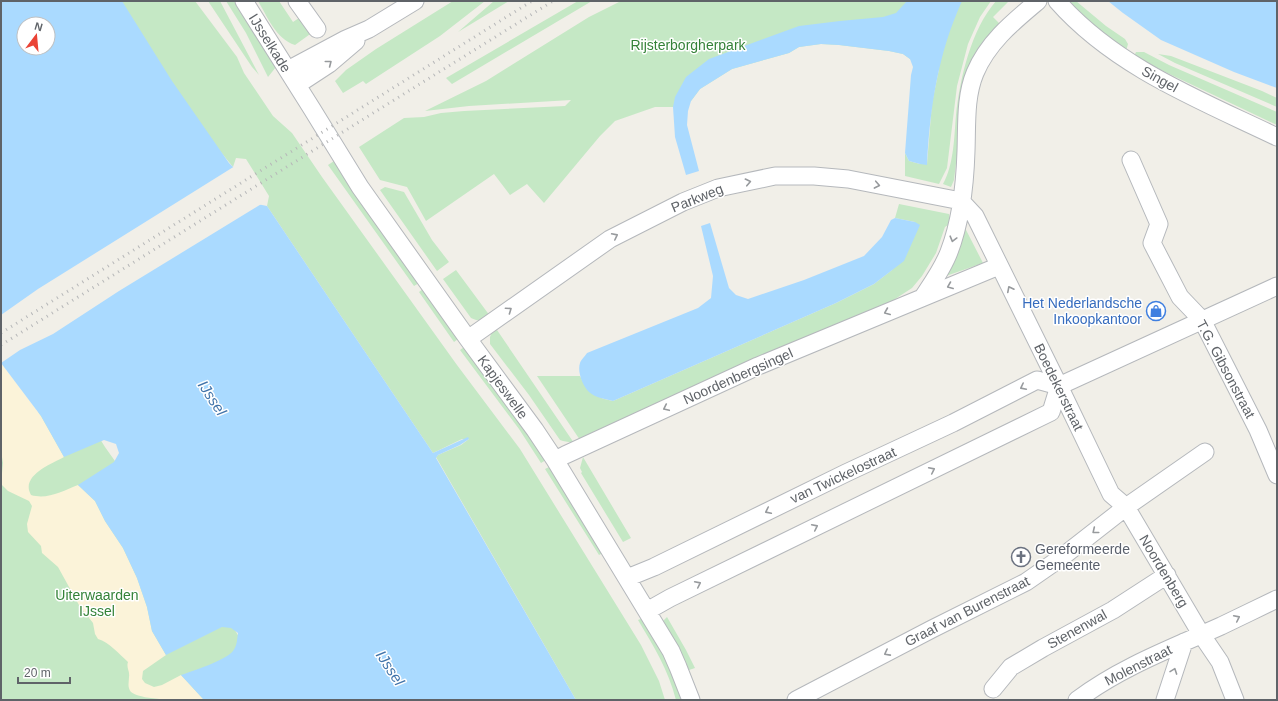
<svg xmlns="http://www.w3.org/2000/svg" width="1278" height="701" viewBox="0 0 1278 701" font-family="Helvetica,sans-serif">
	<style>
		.green { fill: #c5e8c5 }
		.sand { fill: #fbf3d9 }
		.water { fill: #aadaff; fill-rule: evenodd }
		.pier { fill: #f1efe8 }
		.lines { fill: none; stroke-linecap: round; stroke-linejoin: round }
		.minor-casing { stroke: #b5b8bc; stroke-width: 19 }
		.minor { stroke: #fff; stroke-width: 17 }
		.rail { stroke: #b6b7b8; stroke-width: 3; stroke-dasharray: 1 5; stroke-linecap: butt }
		.oneway { stroke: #979a9d }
		.labels { text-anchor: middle; stroke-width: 3; stroke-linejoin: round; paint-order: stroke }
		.street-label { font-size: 14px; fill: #5f6368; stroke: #fff }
		.park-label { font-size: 14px; fill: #348238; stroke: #fff }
		.shop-label { font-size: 14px; fill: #366cbe; stroke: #fff; text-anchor: end }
		.worship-label { font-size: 14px; fill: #5b616d; stroke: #fff; text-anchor: start }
		.water-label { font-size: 15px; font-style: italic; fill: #4174aa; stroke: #fff }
	</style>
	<rect width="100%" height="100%" fill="#f1efe8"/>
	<path class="green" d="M96,1h99l42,56 7,16 29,43 19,17 30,44 135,188 63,84 121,196 18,36 6,19h-89l-140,-243 2,-2 23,-10 8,-6h-7l-29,14 -166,-247 2,-10 -23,-37 -10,-1 -3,9 -13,-16z
		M208,1h12l39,74 -7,-8z
		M226,1h8l42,66 -8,10 -22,-44z
		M258,1h21l14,21 9,-6 11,16 -18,13c-19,-6 -28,-29 -37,-44z
		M453,1h32l-45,35 -74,48 -3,-3 -20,12 -8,-12 11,-11 30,-21z
		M494,1h15l-51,31z
		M578,1h14l-140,83 -6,-6z
		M621,1h370l-11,16 -12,27 -11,42 -10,82 -8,16 -34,-8v-23l4,8 11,3h7l5,-61 7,-34 -29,-10 -7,-5 -14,-3 -50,-6 -18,-1 -22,3 -10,6 -57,16 -32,20 -9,12 -18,6h-18l-40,14 -15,15 -56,67 -17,-19 -17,11 -16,-21 -68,47 -19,-34 -27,-7 -21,-33 45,-29 20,-1 17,-4 23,-2 101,-5 6,-6 -102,6 -44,5 61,-30 103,-64z
		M996,1l12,1 -15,15 9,9 -40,87 -8,67 -3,7 -8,-3c11,-20 11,-46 13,-69 4,-37 15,-85 40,-114z
		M1068,1h8l30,25 19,13 3,5 -2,7 -28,-20z
		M1136,52h8l25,13 108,47v13l-135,-64 -8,-5z
		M1158,54l13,2 91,35 15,7v9l-102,-44z
		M334,161l85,122 -5,3 -86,-121z
		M385,187l19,5 28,48 17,22 -12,9 -57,-81z
		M899,204l50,10 2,9 -6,4 -9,26 -14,23 -10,12 -20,13 -2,6 -310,133 -43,-64h43c8,17 14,21 33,25l223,-98 38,-19 18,-14 23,-48 -20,-4z
		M965,228l18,35 -37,13z
		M456,270l34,46c-8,5 -11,6 -19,2l-28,-39z
		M423,289l35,50 -4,3 -35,-50z
		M497,330l77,113 -11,-2 -3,-1 -31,-45 -39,-51v-7l2,-5z
		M464,347l82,113 -5,3 -22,-34 -59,-79z
		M70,391l35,56 130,183 39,70h-273v-262z
		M583,457l48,81 -8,4 -42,-69 1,-1 -2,-4z
		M549,467l2,1 52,85 -4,2 -54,-86z
		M667,617l19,33 9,18 -6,2 -10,-22 -16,-27z
		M643,618l32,58 6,24h-5c-8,-31 -22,-53 -38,-80z"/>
	<path class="sand" d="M2,364l39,52 23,41c-13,7 -44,19 -33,38 16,5 32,-4 47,-10l17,16 10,20 18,27 14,30 10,29 5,24 14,24 -23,16 -1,8 3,4 9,4 8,-2 19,-10 23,25c-17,0 -62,1 -73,-8 -4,-5 -2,-10 -2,-15 1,-6 -3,-9 -1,-15 -9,-8 -19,-20 -30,-23l-3,-5 -2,-11 -14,-18 -21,-38 -16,-14 -1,-7 -13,-14 -1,-8 5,-18 -3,-5 -21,-10 -7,-7 2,-21 -2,-12z"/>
	<path class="water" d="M1,1h121l50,80 57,82 4,4 24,37 10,2 166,247 35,-16 1,2 -9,6 -22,10 -2,3 140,242h-372l-23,-25c12,-4 45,-15 52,-24 4,-5 4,-11 5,-18l-7,-5 -9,-1 -56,28 -14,-24 -5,-24 -10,-29 -14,-30 -18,-27 -10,-20 -17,-16 36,-23 5,-9 -3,-9 -12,-4 -40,17 -23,-41 -40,-53zM24,24h24v24h-24z
		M907,1h55c-24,53 -32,106 -35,164l-7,-1 -11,-3 -4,-8 6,-78 2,-8 -3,-8 -7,-5 -14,-3 -50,-6 -18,-1 -22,3 -10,6 -57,16 -32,20 -9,12 -3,10 -1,14 12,46 -13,4 -11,-38 -2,-30 2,-10 11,-20 23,-18 90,-33 41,-5 43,-4 13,-4z
		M1108,1h169v87l-43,-16 -73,-32 -38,-27z
		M895,218l20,4 5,3 -16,36 -30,23 -38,19 -223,98c-8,-2 -17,-3 -24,-9 -6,-6 -12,-20 -9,-29 1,-3 5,-7 7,-10l111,-45 13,-10 2,-22 -12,-50 9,-3 19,65 7,7 12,4 56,-19 60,-24 18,-19 9,-17z"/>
	<path class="pier" d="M235,166l23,36 5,1 -144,88 -66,43 -33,16 -19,13v-48l37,-26z"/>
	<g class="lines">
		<defs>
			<path id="minor" d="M244,1l68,108 48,78 108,152 67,91 20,30 116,191 7,16 13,33
				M297,1l20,28
				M1057,1c58,66 143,99 220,136
				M288,70l58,-31 23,-10 46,-28
				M297,85l32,-21 27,-23
				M1131,160l28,64 -7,19 28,54 22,23 56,110 19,45
				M961,201l14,15 84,170 52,108 15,13 75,127 19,28 15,38
				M923,297c10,-15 20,-29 26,-45 12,-31 16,-68 17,-101 1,-26 -1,-54 9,-78 13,-31 38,-51 63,-72
				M468,339l142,-100 73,-37 35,-14 57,-12h39l34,3 113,22
				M555,460l10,-5 193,-89 241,-100
				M627,578l27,-11 192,-94 107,-50 84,-43 22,6 218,-100
				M647,611l23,-13 381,-186 8,-26
				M993,689l18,-22 32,-19 70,-38 54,-35
				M796,700l136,-71 94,-47 36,-25 64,-50 79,-55
				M1077,700c44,-33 95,-52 144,-74 19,-9 37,-18 56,-27
				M1165,700l19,-58"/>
		</defs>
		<use href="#minor" class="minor-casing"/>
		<use href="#minor" class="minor"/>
		<path class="rail" d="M1,333l531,-332
			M1,345l552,-344"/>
	</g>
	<defs><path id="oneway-chevron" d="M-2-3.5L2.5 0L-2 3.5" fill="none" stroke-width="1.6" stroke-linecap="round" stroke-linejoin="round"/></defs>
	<g class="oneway">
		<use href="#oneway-chevron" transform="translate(329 63) rotate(-38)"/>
		<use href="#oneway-chevron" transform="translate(748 182) rotate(-12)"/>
		<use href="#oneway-chevron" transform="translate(877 185) rotate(11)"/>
		<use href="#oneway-chevron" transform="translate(615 236) rotate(-27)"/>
		<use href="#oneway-chevron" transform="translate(953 239) rotate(105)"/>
		<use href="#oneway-chevron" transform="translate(950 286) rotate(158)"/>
		<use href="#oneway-chevron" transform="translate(1010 289) rotate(-117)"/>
		<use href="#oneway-chevron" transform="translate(509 310) rotate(-35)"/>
		<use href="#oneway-chevron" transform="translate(887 312) rotate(157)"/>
		<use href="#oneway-chevron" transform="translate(1023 387) rotate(153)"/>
		<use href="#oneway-chevron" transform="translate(666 408) rotate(155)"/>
		<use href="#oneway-chevron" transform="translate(932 470) rotate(-26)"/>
		<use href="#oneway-chevron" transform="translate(768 511) rotate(154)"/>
		<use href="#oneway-chevron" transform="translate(815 527) rotate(-26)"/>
		<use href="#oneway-chevron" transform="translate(1095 531) rotate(141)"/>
		<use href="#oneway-chevron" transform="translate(698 584) rotate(-26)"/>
		<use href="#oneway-chevron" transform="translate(1237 618) rotate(-26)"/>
		<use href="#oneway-chevron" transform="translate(887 653) rotate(152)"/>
		<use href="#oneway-chevron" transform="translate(1174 671) rotate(-70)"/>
	</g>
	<defs>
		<symbol id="shop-ring" viewBox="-11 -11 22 22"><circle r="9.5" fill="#fff" stroke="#3f7fe0" stroke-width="1.5"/><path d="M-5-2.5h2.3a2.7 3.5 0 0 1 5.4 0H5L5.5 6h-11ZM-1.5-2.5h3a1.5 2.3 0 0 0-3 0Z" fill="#3f7fe0"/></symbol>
		<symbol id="church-ring" viewBox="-11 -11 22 22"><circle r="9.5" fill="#fff" stroke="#6b7280" stroke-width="1.5"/><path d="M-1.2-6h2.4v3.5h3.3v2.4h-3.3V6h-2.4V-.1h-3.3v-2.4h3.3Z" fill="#6b7280"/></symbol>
	</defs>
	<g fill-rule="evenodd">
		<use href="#shop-ring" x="1145" y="300" width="22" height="22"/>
		<use href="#church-ring" x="1010" y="546" width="22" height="22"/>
	</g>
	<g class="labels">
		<g class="street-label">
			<text transform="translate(270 43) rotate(58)" y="5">IJsselkade</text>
			<text transform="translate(1160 79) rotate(29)" y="5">Singel</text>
			<text transform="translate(697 198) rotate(-22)" y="5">Parkweg</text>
			<text transform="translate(1226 369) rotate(62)" y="5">T.G. Gibsonstraat</text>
			<text transform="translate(738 376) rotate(-24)" y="5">Noordenbergsingel</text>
			<text transform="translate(503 387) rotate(54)" y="5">Kapjeswelle</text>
			<text transform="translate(1059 387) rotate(64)" y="5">Boedekerstraat</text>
			<text transform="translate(843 475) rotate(-25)" y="5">van Twickelostraat</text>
			<text transform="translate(1164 571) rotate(59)" y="5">Noordenberg</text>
			<text transform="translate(967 611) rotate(-27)" y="5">Graaf van Burenstraat</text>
			<text transform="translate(1077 629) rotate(-29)" y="5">Stenenwal</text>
			<text transform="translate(1138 665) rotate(-27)" y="5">Molenstraat</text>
		</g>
		<g class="park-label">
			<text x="688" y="50">Rijsterborgherpark</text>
			<text x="97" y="600">Uiterwaarden<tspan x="97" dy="16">IJssel</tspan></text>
		</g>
		<g class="shop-label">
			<text x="1142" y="308">Het Nederlandsche<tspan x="1142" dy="16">Inkoopkantoor</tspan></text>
		</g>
		<g class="worship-label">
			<text x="1035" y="554">Gereformeerde<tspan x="1035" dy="16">Gemeente</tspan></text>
		</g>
		<g class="water-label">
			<text transform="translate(212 398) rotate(57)" y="5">IJssel</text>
			<text transform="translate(390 668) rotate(57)" y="5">IJssel</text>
		</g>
	</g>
	<rect width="1278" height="701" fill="none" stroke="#5f6368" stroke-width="4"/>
	<g transform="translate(36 36) rotate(16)"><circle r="19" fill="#ffffff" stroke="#bfc1c3"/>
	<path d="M0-3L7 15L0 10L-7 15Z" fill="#ea4335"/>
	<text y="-6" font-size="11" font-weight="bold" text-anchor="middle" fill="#5f6368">N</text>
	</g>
	<path d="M18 677v6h52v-6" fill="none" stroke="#5f6368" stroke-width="2"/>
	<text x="24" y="677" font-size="12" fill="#5f6368" stroke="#ffffff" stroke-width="3" paint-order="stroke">20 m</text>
</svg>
